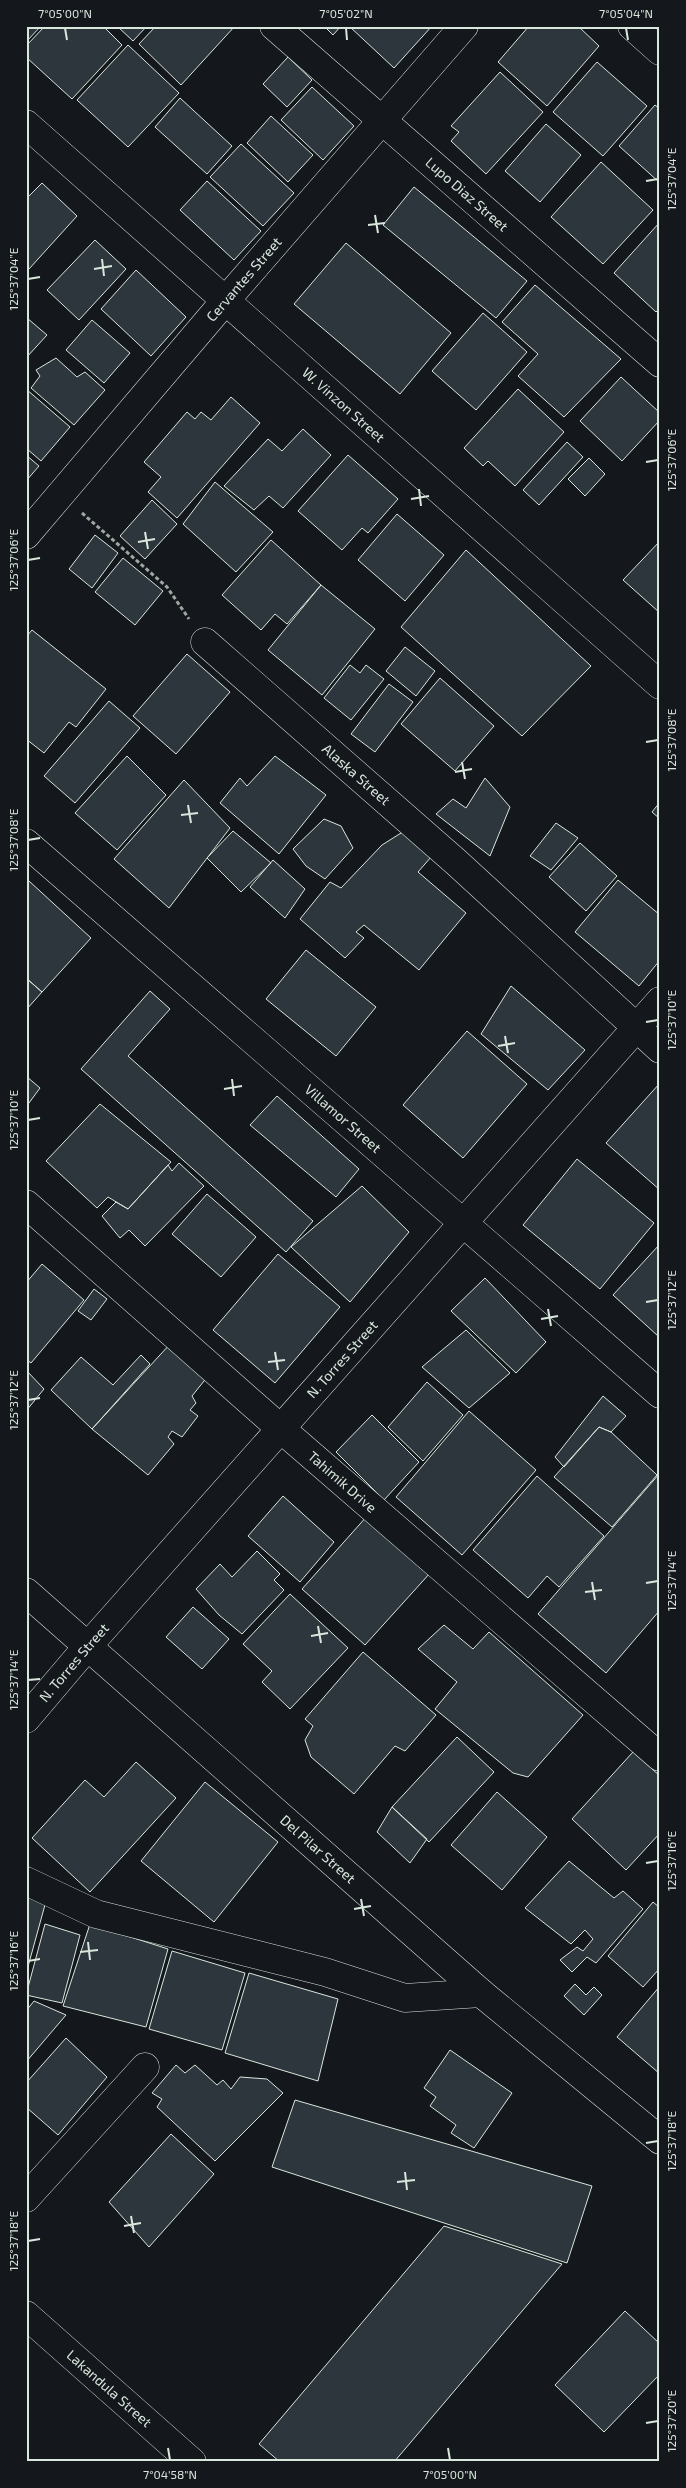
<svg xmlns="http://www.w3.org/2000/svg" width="686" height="2488" viewBox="0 0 686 2488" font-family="'Exo 2',sans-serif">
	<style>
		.building { fill: #2c363c; stroke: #d8e6dc }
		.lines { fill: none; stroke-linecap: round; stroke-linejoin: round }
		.minor-casing { stroke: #d8e6dc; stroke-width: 29 }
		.path { stroke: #9da8a2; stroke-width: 3; stroke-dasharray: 4 2.5; stroke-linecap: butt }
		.minor { stroke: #14181c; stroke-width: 28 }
		.ticks { fill: none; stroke: #d8e6dc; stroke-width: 2 }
		.labels { text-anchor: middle; stroke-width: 4; stroke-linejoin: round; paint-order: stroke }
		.street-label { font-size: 14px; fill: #d8e6dc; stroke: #14181c }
		.neatline { fill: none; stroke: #d8e6dc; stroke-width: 2 }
		.ticks-label { font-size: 12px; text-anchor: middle; fill: #d8e6dc }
	</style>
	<rect width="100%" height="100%" fill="#14181c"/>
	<path class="building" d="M26,26h15l-15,16z
		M45,26h58l19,19 -50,54 -46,-42v-11z
		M117,26h30l-14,15z
		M156,26h79l-54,59 -42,-41z
		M324,26h17l-8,9z
		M349,26h83l-38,42z
		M529,26h49l21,20 -52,60 -49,-44z
		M128,45l51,48 -51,54 -51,-47z
		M288,57l24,23 -25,27 -24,-23z
		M597,62l50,44 -44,50 -50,-44z
		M500,72l43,40 -57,62 -35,-33 8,-9 -8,-6z
		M312,87l42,39 -31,34 -42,-40z
		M180,98l52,48 -25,28 -52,-47z
		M655,105l5,4v74l-41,-37z
		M271,116l42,39 -25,27 -41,-39z
		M546,124l35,31 -41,47 -35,-31z
		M241,144l53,49 -31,33 -53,-49z
		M601,162l52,48 -50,54 -52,-47z
		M207,181l54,50 -27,29 -54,-50z
		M42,183l35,33 -48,53 -3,-3v-67z
		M414,187l113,94 -31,37 -113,-93z
		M660,222v86l-4,4 -42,-39z
		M95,240l31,29 -47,51 -32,-30z
		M346,243l105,90 -51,61 -106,-90z
		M136,270l50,47 -35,39 -50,-47z
		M535,285l86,74 -57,58 -46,-41 20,-22 -36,-32z
		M483,313l44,39 -51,58 -44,-39z
		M27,318l20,17 -21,23v-39z
		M92,320l38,33 -26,30 -38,-33z
		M56,358l21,19 8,-5 20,18 -31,35 -43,-37 9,-12 -4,-6z
		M621,377l39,36v7l-38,41 -42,-40z
		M26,389l44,38 -29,34 -15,-13z
		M518,389l46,43 -49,54 -27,-25 -5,5 -19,-18z
		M231,397l29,26 -83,95 -29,-26 13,-15 -17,-15 43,-50 8,7 6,-7 10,8z
		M303,429l28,26 -48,53 -14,-12 -15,14 -30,-24 44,-47 14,12z
		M567,442l16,15 -44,48 -16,-15z
		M26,455l13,11 -13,15z
		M348,455l50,44 -30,34 -6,-5 -20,22 -44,-39z
		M589,458l16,16 -20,22 -17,-17z
		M215,482l58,50 -37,40 -53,-48z
		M152,500l25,24 -32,35 -25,-23z
		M397,514l47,41 -39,46 -47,-41z
		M95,535l23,18 -26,35 -23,-19z
		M271,540l50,45 -34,39 -12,-10 -14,16 -39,-35z
		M660,541v72l-37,-33z
		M466,550l125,116 -69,70 -121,-109z
		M123,558l40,33 -28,34 -40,-33z
		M321,585l54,44 -53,66 -54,-45z
		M32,630l74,59 -30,38 -7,-5 -25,31 -18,-14v-102z
		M405,647l30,24 -19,25 -30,-25z
		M187,654l43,38 -54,62 -43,-38z
		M350,665l10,8 6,-8 18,14 -33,41 -27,-22z
		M440,678l54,48 -39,45 -54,-47z
		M389,684l24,18 -38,50 -24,-18z
		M109,701l31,27 -65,75 -31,-27z
		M127,756l39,39 -49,55 -42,-37z
		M275,756l51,39 -47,59 -59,-51 20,-25 7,8z
		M485,778l25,29 -20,49 -54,-42 17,-15 13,9z
		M184,780l46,48 -61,80 -55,-49z
		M660,802v17l-8,-7z
		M324,819l17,7 12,22 -28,31 -19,-13 -13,-17z
		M556,823l22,15 -27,32 -21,-14z
		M409,828l29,21 -20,23 48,41 -47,57 -55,-45 -8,7 8,6 -19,20 -45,-39 30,-37 11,6 41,-43z
		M233,831l38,32 -30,29 -34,-34z
		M580,843l37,33 -31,35 -37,-34z
		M273,860l32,29 -20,29 -35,-31z
		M618,880l42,35v45l-21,26 -64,-54z
		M29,881l62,57 -49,54 -16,-14v-94z
		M306,950l70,57 -40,49 -70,-57z
		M26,978l16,14 -16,18z
		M511,986l74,64 -37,40 -67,-56z
		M150,991l20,18 -42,47 185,165 -27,31 -205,-183z
		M467,1031l60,53 -64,74 -60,-53z
		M26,1076l14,12 -14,19z
		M660,1083v107l-54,-47z
		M277,1096l82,73 -23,28 -86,-72z
		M100,1104l71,58 -43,47 -20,-12 -11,11 -51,-47z
		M577,1159l77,64 -54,66 -77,-64z
		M179,1163l25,23 -59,60 -16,-16 -9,8 -18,-22 14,-14 12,7 40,-44 4,6z
		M362,1186l47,46 -59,70 -59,-55z
		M207,1194l49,43 -35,40 -49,-43z
		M660,1244v91l-2,1 -45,-41z
		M278,1254l62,53 -65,76 -62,-53z
		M42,1264l42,36 -53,63 -5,-4v-76z
		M485,1278l61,64 -30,31 -65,-62z
		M94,1289l13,10 -16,21 -13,-9z
		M466,1330l44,43 -41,35 -47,-41z
		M171,1343l37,33 -16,20 4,7 -6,7 8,6 -16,21 -10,-6 -4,6 6,7 -26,31 -56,-46z
		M141,1355l9,9 -58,65 -41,-39 30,-33 32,28z
		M26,1370l18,19 -18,22z
		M427,1382l36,33 -40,46 -35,-34z
		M603,1396l23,20 -15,16 -12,-5 -35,40 -9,-10z
		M469,1411l67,59 -74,85 -66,-58z
		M372,1415l47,47 -35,38 -48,-48z
		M599,1427l12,5 46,43 -45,52 -58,-50z
		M660,1473v137l-54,63 -68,-59z
		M537,1476l67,60 -45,51 -12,-11 -19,22 -55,-48z
		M283,1496l51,46 -34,40 -52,-46z
		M368,1515l63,57 -66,73 -63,-56z
		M257,1551l23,23 -6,6 10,10 -42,44 -23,-19 -23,-26 24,-25 12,13z
		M290,1594l58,54 -58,61 -28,-27 10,-11 -29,-27z
		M193,1607l36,32 -27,30 -36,-32z
		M444,1625l29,24 16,-17 94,83 -55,62 -15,-4 -78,-64 22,-27 -39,-33z
		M363,1652l73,63 -31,36 -10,-5 -41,48 -43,-37 -6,-17 8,-14 -8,-7z
		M457,1737l37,35 -65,70 -37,-35z
		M633,1752l27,24v57l-34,37 -54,-51z
		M136,1762l40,36 -86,94 -58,-54 53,-58 19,17z
		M205,1782l73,60 -64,80 -73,-61z
		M497,1792l50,45 -45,53 -51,-45z
		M392,1807l35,32 -17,24 -33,-31z
		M569,1861l45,37 9,-7 20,18 -47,54 -9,-6 -15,15 -12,-12 17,-13 6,4 10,-12 -8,-9 -14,14 -46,-36z
		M26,1893l20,8 -20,73z
		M653,1902l7,6v60l-17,19 -35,-31z
		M45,1924l35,11 -18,68 -36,-8z
		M90,1924l78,25 -22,78 -83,-21z
		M172,1951l73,22 -23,77 -73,-21z
		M249,1973l89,26 -20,82 -93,-28z
		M575,1984l11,11 8,-8 8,8 -18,20 -20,-19z
		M660,1986v88l-43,-37z
		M34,2001l32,14 -40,47v-51z
		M66,2038l41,39 -49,58 -32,-28v-24z
		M450,2050l62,43 -38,55 -23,-15 5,-8 -26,-19 6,-9 -12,-9z
		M176,2065l9,8 10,-8 22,20 6,-5 8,9 9,-12 27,2 16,14 -68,68 -58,-54 5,-8 -10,-6z
		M295,2100l297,86 -25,77 -295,-96z
		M171,2134l43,40 -65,73 -40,-45z
		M444,2226l118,38 -168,198h-114l-21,-18z
		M625,2311l35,33v30l-56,58 -49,-47z"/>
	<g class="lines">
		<defs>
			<g id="minor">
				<path id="s1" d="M274,26l386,337"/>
				<path d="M632,26l28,25"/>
				<path id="s2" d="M26,124l634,561"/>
				<path id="s3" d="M26,535l199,-234 239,-275"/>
				<path id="s4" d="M205,642l251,220 204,187"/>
				<path id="s5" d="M26,843l634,551"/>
				<path id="s6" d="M26,1204l254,224 380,329"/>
				<path id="s7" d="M26,1592l455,401 179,147"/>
				<path id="s8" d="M26,1719l61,-72 573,-646"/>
				<path d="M26,1881l70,33 229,58 80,26 76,-5"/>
				<path d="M26,2198l119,-131"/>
				<path id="s9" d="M26,2315l166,147"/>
			</g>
		</defs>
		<use href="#minor" class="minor-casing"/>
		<path class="path" d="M82,513l85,74 22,32"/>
		<use href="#minor" class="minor"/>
	</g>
	<path class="ticks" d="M65,28l2,12M346,28l1,12M626,28l2,12M646,181l12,-2M375,215l3,18M368,225l17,-2M102,259l2,17M94,269l18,-3M28,279l12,-2M646,462l12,-2M419,489l2,17M411,499l18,-3M145,532l3,17M138,542l17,-3M28,560l12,-2M646,742l12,-2M462,762l3,17M455,772l17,-3M188,805l3,18M181,815l17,-2M28,840l12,-2M646,1022l12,-2M505,1036l3,17M498,1046l17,-3M232,1079l2,17M224,1089l18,-3M28,1120l12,-2M646,1302l12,-2M548,1309l3,17M541,1319l17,-3M275,1352l3,18M268,1362l17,-2M28,1400l12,-2M592,1582l3,18M646,1583l12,-2M585,1592l17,-2M318,1626l3,17M311,1636l17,-3M28,1680l12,-1M646,1863l12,-2M361,1899l3,17M354,1909l17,-3M88,1942l2,18M80,1952l18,-2M28,1961l12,-2M646,2143l12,-2M405,2172l2,18M397,2182l18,-2M131,2216l3,17M124,2226l17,-3M28,2241l12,-2M646,2423l12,-2M168,2448l2,12M448,2448l2,12"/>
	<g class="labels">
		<g class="street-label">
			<text dy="5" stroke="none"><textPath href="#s1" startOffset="256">Lupo Diaz Street</textPath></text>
			<text dy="5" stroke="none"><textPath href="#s3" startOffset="336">Cervantes Street</textPath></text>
			<text dy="5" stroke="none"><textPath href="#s2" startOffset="424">W. Vinzon Street</textPath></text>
			<text dy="5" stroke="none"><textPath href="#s4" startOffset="201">Alaska Street</textPath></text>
			<text dy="5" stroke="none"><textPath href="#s5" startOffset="420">Villamor Street</textPath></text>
			<text dy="5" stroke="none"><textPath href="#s8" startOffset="479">N. Torres Street</textPath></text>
			<text dy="5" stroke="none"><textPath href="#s6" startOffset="421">Tahimik Drive</textPath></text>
			<text dy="5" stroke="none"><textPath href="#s8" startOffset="74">N. Torres Street</textPath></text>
			<text dy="5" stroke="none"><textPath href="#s7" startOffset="389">Del Pilar Street</textPath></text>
			<text dy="5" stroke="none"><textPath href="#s9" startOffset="111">Lakandula Street</textPath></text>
		</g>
	</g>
	<rect width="686" height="2488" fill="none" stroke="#14181c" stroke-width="55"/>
	<rect x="28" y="28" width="630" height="2432" class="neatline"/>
	<g class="ticks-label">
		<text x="65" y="18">7°05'00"N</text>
		<text x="346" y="18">7°05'02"N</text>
		<text x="626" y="18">7°05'04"N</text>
		<text transform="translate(672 179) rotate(-90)" y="4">125°37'04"E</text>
		<text transform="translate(14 279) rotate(-90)" y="4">125°37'04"E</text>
		<text transform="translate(672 460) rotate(-90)" y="4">125°37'06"E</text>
		<text transform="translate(14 560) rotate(-90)" y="4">125°37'06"E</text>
		<text transform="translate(672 740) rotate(-90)" y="4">125°37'08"E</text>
		<text transform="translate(14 840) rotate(-90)" y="4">125°37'08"E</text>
		<text transform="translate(672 1020) rotate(-90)" y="4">125°37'10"E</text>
		<text transform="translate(14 1120) rotate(-90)" y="4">125°37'10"E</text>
		<text transform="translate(672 1300) rotate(-90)" y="4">125°37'12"E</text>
		<text transform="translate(14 1400) rotate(-90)" y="4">125°37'12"E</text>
		<text transform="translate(672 1581) rotate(-90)" y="4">125°37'14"E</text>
		<text transform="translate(14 1680) rotate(-90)" y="4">125°37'14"E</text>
		<text transform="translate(672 1861) rotate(-90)" y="4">125°37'16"E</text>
		<text transform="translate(14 1961) rotate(-90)" y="4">125°37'16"E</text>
		<text transform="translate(672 2141) rotate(-90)" y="4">125°37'18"E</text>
		<text transform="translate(14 2241) rotate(-90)" y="4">125°37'18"E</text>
		<text transform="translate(672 2421) rotate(-90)" y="4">125°37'20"E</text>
		<text x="170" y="2479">7°04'58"N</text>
		<text x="450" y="2479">7°05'00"N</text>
	</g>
</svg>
